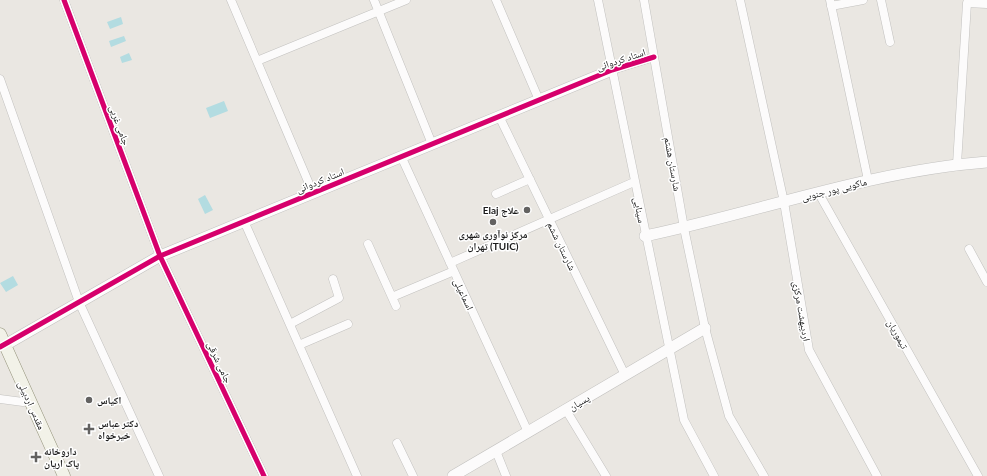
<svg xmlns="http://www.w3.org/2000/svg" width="987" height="476" viewBox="0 0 987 476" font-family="Lato,'Noto Naskh Arabic',sans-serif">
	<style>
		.water { fill: #b3dce1 }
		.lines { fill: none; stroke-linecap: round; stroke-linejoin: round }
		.minor-casing { stroke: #c2c1bf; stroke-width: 9 }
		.tertiary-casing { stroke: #c2c1bf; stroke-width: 12 }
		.secondary-casing { stroke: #94937b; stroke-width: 13 }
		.minor { stroke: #fcfbfb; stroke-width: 8 }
		.tertiary { stroke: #fcfbfb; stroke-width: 11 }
		.secondary { stroke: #f2f2e8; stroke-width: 12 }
		.cycleway-casing { stroke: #fff; stroke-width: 8 }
		.cycleway { stroke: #d6006c; stroke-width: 5 }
		.poi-dot { fill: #636261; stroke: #fff; stroke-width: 1.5 }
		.labels { text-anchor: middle; stroke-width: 3; stroke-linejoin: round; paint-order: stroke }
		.street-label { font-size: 10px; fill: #1b1b1b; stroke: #fff }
		.poi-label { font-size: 10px; font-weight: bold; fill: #1b1b1b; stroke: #fff; text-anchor: start }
	</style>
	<rect width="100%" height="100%" fill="#eae7e2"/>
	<path class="water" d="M121,17l2,7 -13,5 -3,-7z
		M124,36l2,5 -15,6 -2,-6z
		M129,53l3,7 -10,3 -2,-6z
		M224,101l4,10 -18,7 -4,-10z
		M205,195l8,15 -8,4 -7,-15z
		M13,276l5,9 -12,7 -6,-9z"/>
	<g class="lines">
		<defs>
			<path id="minor" d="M64,0l96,256 104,220
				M231,0l82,193
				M374,0l58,144
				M496,0l43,100
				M598,0l86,420 30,56
				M644,0l40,228 21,100 24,88 35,60
				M740,0l44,202 25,148 68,126
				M830,0l38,180
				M881,0l9,42
				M831,6l32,-6
				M257,61l149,-61
				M612,70l42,-13
				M0,79l79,223 80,174
				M499,116l126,259
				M401,156l127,276
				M957,164l10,-161 20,1
				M818,192l160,284
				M496,194l34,-15
				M244,221l113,255
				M368,244l28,62
				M969,249l18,33
				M450,263l184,-81
				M392,297l62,-26
				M290,324l49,-26 -6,-19
				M299,345l49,-21
				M0,399l23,3 7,-1
				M566,410l40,66
				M397,443l16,33
				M496,451l10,25"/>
			<path id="tertiary" d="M645,236c114,-24 225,-65 342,-74
				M5,345l155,-89 452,-186
				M453,476l252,-148"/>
			<path id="secondary" d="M0,334l64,142"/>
		</defs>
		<use href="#minor" class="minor-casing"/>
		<use href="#tertiary" class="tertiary-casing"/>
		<use href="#secondary" class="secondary-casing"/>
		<use href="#minor" class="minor"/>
		<use href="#tertiary" class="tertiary"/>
		<use href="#secondary" class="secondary"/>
		<defs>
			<path id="cycleway" d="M64,0l96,256 104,220
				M0,347l160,-91 452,-186 42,-13"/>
		</defs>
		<use href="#cycleway" class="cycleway-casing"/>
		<use href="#cycleway" class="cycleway"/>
	</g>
	<g class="poi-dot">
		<circle cx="527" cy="210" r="4"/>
		<circle cx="493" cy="222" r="4"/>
		<circle cx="89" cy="400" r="4"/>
		<path d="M87 423h4v4h4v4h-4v4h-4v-4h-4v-4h4z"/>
		<path d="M34 451h4v4h4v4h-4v4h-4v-4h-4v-4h4z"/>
	</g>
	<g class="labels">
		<g class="street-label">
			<text transform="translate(621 59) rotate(-18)" y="4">استاد کردوانی</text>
			<text transform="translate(120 125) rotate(70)" y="4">جامی غربی</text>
			<text transform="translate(673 164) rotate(80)" y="4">شارستان هشتم</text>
			<text transform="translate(320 180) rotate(-22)" y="4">استاد کردوانی</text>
			<text transform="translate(834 189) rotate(-14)" y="4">ماکویی‌ پور جنوبی</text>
			<text transform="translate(640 210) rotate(79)" y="4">سینایی</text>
			<text transform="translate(562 246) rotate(64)" y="4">شارستان ششم</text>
			<text transform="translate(464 294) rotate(65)" y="4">اسماعیلی</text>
			<text transform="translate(802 311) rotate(80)" y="4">اردیبهشت مرکزی</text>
			<text transform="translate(898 334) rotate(61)" y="4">تیموریان</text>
			<text transform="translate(220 362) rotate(65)" y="4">جامی شرقی</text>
			<text transform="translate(579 402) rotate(-30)" y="4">پسیان</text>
			<text transform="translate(32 405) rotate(66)" y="4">مقدس اردبیلی</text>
		</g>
		<g class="poi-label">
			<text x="519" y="214" text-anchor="end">Elaj علاج</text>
			<text x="493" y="238" text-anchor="middle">مرکز نوآوری شهری<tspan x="493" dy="12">تهران (TUIC)</tspan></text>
			<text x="97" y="404">اکیاس</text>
			<text x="98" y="427">دکتر عباس<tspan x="98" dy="12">خیرخواه</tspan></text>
			<text x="44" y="455">داروخانه<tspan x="44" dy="12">پاک اریان</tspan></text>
		</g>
	</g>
</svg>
